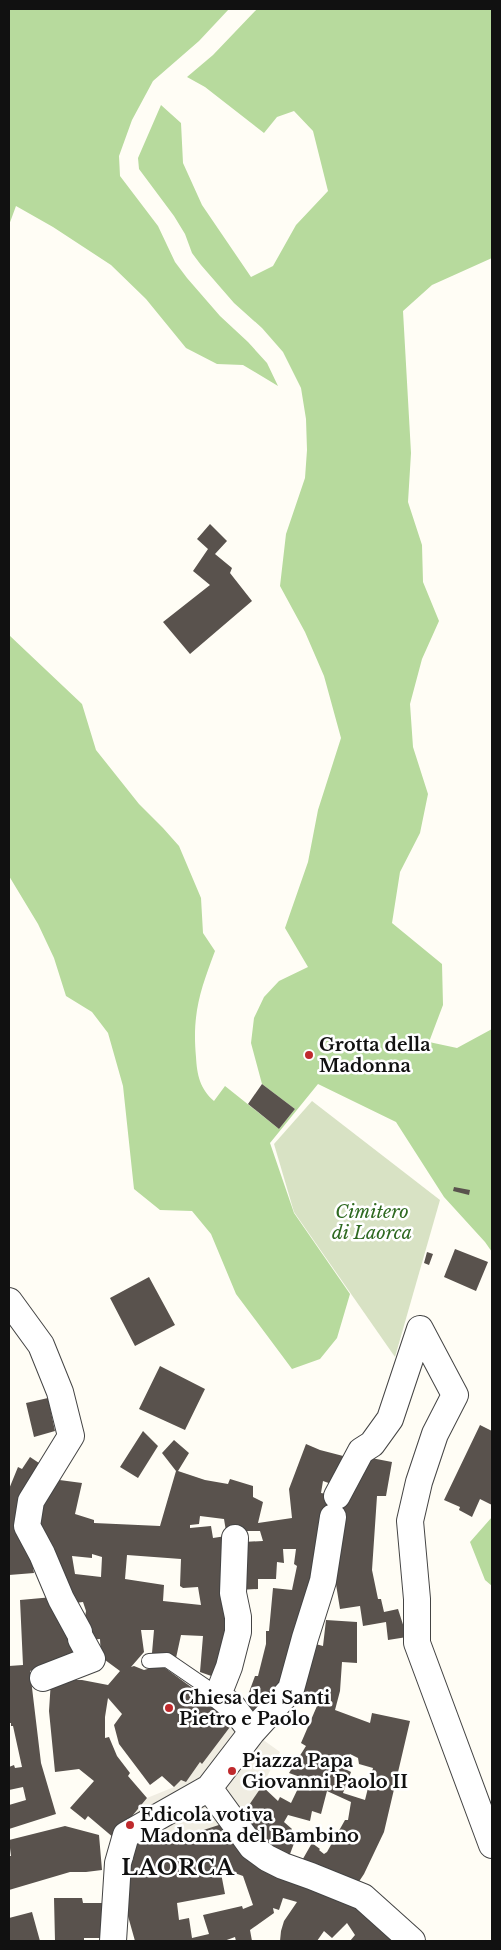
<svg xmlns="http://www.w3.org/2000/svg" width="501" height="1950" viewBox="0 0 501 1950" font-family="'Libre Baskerville',serif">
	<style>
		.forest { fill: #b7da9d }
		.cemetery { fill: #d8e2c4 }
		.plaza { fill: #f0ede2 }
		.building { fill: #59524d; fill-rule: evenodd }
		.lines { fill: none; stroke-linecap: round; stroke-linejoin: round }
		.service-casing { stroke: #444; stroke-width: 16 }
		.minor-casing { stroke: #444; stroke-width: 28 }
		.service { stroke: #fff; stroke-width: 14 }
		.minor { stroke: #fff; stroke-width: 26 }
		.poi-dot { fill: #bf2a2d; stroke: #fff; stroke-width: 2 }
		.labels { text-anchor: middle; stroke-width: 5; stroke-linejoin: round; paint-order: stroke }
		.poi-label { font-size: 18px; font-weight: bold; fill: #111; stroke: #fff; text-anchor: start }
		.park-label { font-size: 18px; font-style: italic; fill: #2e6921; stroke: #fff }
		.district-label { font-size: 22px; font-weight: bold; letter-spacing: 1px; fill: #111; stroke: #fff }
	</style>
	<rect width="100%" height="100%" fill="#fffdf5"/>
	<path class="forest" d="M9,9h220l-30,32 -46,40 -21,39 -13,36 1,20 38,50 17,36 12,16 33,38 28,26 19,21 11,23 -35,-21 -26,-1 -31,-16 -40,-49 -35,-34 -58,-38 -37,-21 -7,19z
		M257,9h235v249l-60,27 -29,26 8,142 -3,49 14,43 1,37 16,39 -17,38 -12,45 3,43 15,47 -8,39 -20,39 -8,51 50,41 1,41 -14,37 28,6 35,-19v223l-7,-10 -41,-45 -48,-75 -78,-38 -48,59 24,70 56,81 -13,44 -17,21 -28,10 -56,-75 -25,-60 -19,-23 -32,-1 -26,-21 -11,-103 -15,-53 -16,-21 -26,-16 -12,-38 -16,-34 -29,-48v-241l73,69 14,46 43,54 24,24 16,18 22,52 2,35 12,18c-15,40 -23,63 -19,106 1,18 4,32 18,44l11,-15 54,43 16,-20 -33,-25 -11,-41 3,-25 10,-21 15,-16 29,-14 -23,-39 23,-66 10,-52 23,-72 -17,-62 -19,-44 -25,-46 6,-52 19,-56 2,-28 -1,-31 -5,-31 -18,-36 -21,-24 -28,-25 -33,-38 -9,-12 -7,-19 -11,-18 -35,-47 -1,-11 23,-53 20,18 2,40 19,42 49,72 22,-11 23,-41 32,-34 -15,-60 -19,-20 -17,6 -13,16 -59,-46 -18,-10 26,-22z
		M492,1517v69l-7,-6 -15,-38z"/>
	<path class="cemetery" d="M312,1101l128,99 -45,157 -101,-145 -20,-68z"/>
	<path class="plaza" d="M233,1723l29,16 18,13 -18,34 -23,35 -57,16 -30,5 -19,-6 -11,-7 25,-31 27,-11 7,-7 5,2 14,-20 2,2z"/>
	<path class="building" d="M210,524l17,17 -12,13 17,14 -2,5 22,28 -62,53 -27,-32 47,-37 -17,-14 15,-22 -11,-10z
		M262,1084l33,25 -16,20 -31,-25z
		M454,1187l16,3 -1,5 -16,-4z
		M455,1249l33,13 -12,29 -32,-14z
		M427,1252l6,2 -4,11 -5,-2z
		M149,1277l26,48 -40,21 -25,-48z
		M160,1366l45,23 -20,41 -46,-21z
		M48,1398l7,33 -21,6 -8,-34z
		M480,1425l12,6v74l-12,-6 -8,18 -13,-7 1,-3 -16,-7z
		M143,1431l15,15 -20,32 -18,-11z
		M174,1440l15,13 -11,18 27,9 23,4 2,-5 23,7v11l10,5 -5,21 34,-5 -3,-29 17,-45 14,6 27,7 -10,29 -14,-5 -2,12 23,4 22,-40 26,5 -6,34h-9l-5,74 6,29h3l3,13 14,-3 9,28 -19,3 -2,-18 -23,4 -3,-20 -20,3 -6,-37 -14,-28 -33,137 -30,38 -16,-5 14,-38h3l8,-32v-13h3l4,-43 19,2 5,-24 -3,-2 2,-15h-13l1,14 -7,-1 -1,17h-18v10l-20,1 5,-48 20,-1 -3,-10h-34l-2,-12 -24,-3 -1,8 -9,1v3l21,-2 2,12 13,-2 8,94 -10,1v33l-7,14 -17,-6 3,-36 -22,-1 -5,23 -24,-5 2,-23h-13l3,22 -13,15 3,-1 10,4 17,-5 71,52 1,6 -31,41 -2,-2 -14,20 -5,-2 -7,7 -12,-11 -12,9 -31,-41 -5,-19 8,-11 -14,-16 -3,19v21l4,-1 8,19 13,17 -2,3 19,22 -33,40 -26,-22 -3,4 -15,-12 24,-27 -15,-12 -24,3 -6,-61 2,-31h31l26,5 12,-14 -19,-14 -1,-18 -13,1 -8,10 -49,21 11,92 15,51 -47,15v-24l17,-5 -3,-13 -14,3v-23l5,-2 1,3 7,-1 -9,-41h-2v-3h-2v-57l14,-1 -3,-65 33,-3 31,26 2,-12 -3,-9 -16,2 -34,-84 19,-41 30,4 -7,31 19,6v3l66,3 16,-55 -14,-18zM92,1554l10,3 -1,20 -26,-3 -3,-18 20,2zM127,1555l54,4 -1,27 3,2 15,-1 3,18 -38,-4 1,-16 -39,-6z
		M30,1457l12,8 -11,91 3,17 -25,2v-86l9,-22 4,2z
		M326,1620l31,2v41l-15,-1 -2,29 -5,19 35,13 2,-10 38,8 -26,111 -20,42 -10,15 -54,-25 12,-21 8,6 -1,1 5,4 3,-2 18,-32h3l3,-18 -24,-11 -6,23 -9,-3 -2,10 -22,-6 -4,7 8,7 -2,4 6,5 -9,24 -29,-19 -15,-29 19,-28 16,15 2,-4 11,6 12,-25 -14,-5 17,-27 -5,-3 16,-37 1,-12 -24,-4 14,-48 15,4zM350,1754l8,4 1,6 14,4 -8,32 -22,-7 8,-21 -8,-4z
		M228,1822l114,71 54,48h-46l5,-6 -8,-12 -15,15 -8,-7 -7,10h-37l1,-10 3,-10 13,-19 -14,-4 -4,12 -6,-2 1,5 -24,17 2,11h-16l-1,-4 -11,4h-89l-9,-32 7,-73 19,6 30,-5zM229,1871l14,5 10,29 -10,4 -1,-3 -39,9 6,19 -17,4 -3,-20 -10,2 -2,-17 48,-9 -4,-21z
		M65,1826l34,9 3,35 -16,2h-16l-61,18v-34h2l-2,-16z
		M54,1898h28l1,5h20l1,35h-20v3h-29z
		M32,1912l8,29h-31v-23z"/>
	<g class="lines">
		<defs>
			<path id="service" d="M149,1661l18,-1 51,35"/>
			<path id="minor" d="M9,1301l32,44 19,47 11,44 -40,65 -4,25 15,28 19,45 18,33
				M420,1329l35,66 -20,39 -16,48 -9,39 7,78v44l75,202
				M337,1496l24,-45 11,-7 18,-25 30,-90
				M235,1538l-2,55 5,24v15l-9,35 -11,28 15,12 19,25
				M43,1678l49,-19 -11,-20
				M209,1788l43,59 15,11 16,8 28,10 52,21 49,44
				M113,1941l5,-78 8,-28 83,-47 43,-56 39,-43 14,-51 18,-57 10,-64"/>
		</defs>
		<use href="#service" class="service-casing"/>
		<use href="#minor" class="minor-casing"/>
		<use href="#service" class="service"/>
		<use href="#minor" class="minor"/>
	</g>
	<g class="poi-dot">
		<circle cx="309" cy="1055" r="5"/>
		<circle cx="169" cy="1708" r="5"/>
		<circle cx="232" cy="1771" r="5"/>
		<circle cx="130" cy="1825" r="5"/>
	</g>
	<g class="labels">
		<g class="poi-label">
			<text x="319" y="1051">Grotta della<tspan x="319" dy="21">Madonna</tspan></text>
			<text x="179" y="1704">Chiesa dei Santi<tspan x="179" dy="21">Pietro e Paolo</tspan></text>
			<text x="242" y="1767">Piazza Papa<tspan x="242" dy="21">Giovanni Paolo II</tspan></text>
			<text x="140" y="1821">Edicola votiva<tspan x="140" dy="21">Madonna del Bambino</tspan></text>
		</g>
		<g class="park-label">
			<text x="372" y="1218">Cimitero<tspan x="372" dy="21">di Laorca</tspan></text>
		</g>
		<g class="district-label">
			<text x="178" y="1875">LAORCA</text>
		</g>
	</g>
	<rect width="501" height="1950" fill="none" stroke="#111111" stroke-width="20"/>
</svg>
